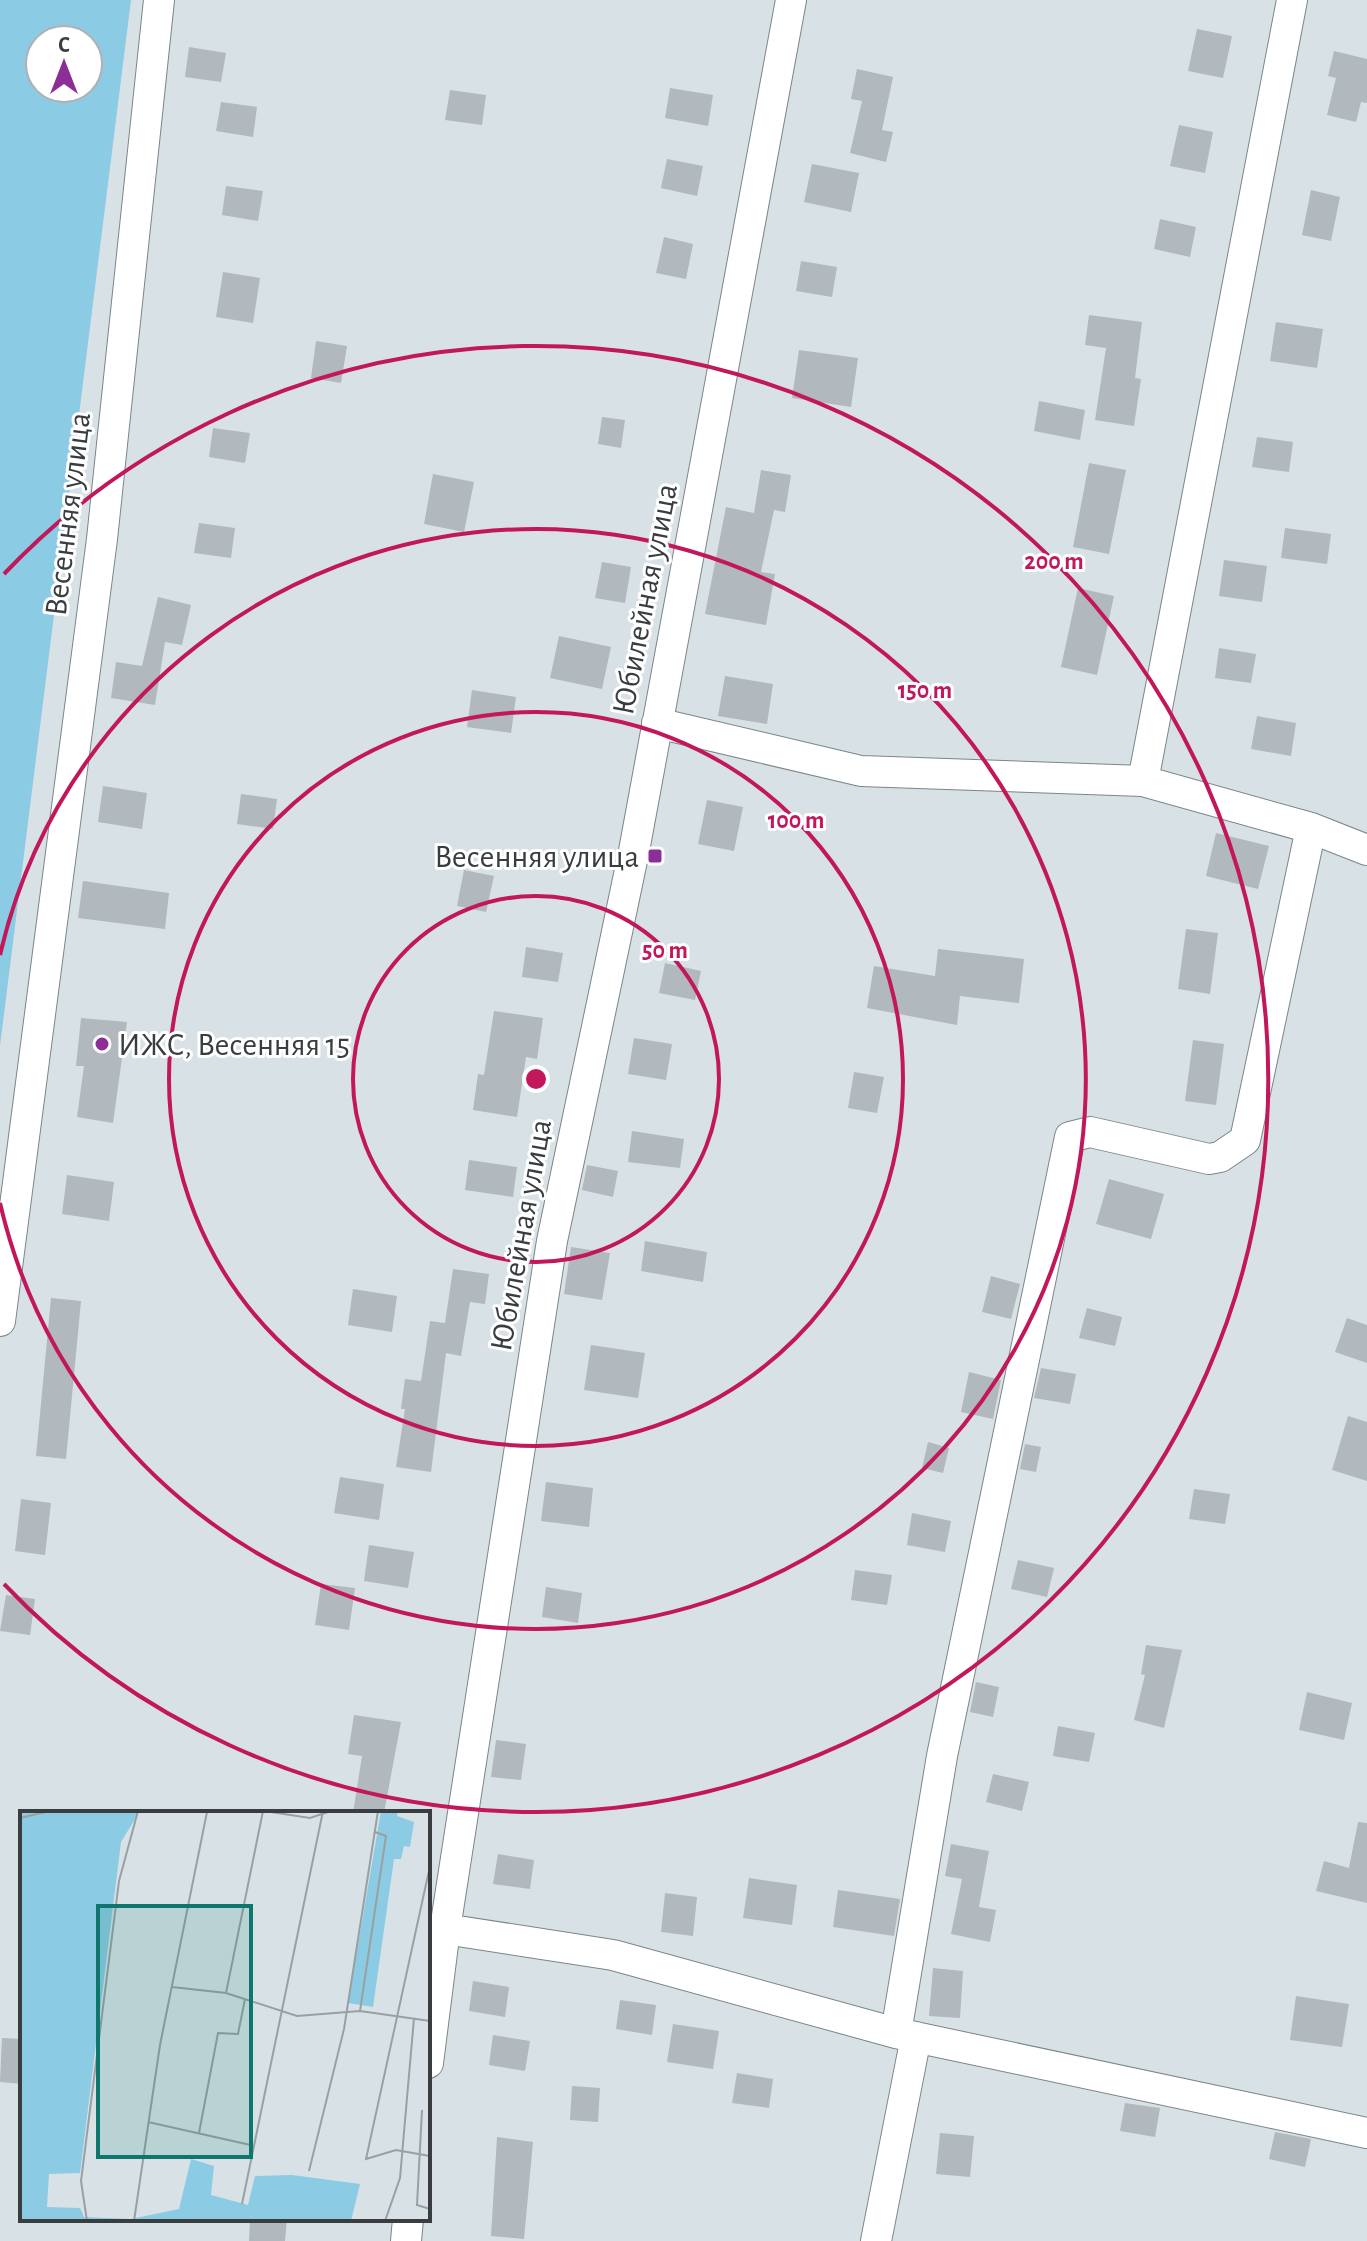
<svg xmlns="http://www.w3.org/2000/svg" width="1367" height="2241" viewBox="0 0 1367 2241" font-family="'Alegreya Sans',sans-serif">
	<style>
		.green { fill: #8bcbe3; fill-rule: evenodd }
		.building { fill: #b1b8be }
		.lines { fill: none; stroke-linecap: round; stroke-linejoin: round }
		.minor-casing { stroke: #7c8588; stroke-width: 32 }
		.minor { stroke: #fff; stroke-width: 30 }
		.ring { fill: none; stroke: #c2185b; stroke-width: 4 }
		.poi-dot { fill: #8d2e98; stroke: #fff; stroke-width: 3 }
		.labels { text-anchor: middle; stroke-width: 6; stroke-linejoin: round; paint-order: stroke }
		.street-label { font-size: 32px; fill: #393d3f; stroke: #fff }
		.poi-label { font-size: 32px; fill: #393d3f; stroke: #fff; text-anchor: end }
		.inset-road { fill: none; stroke: #98a0a3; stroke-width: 2 }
		.view { fill: #0f766e; fill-opacity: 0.15; stroke: #0f766e; stroke-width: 4 }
		.inset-edge { fill: none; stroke: #393d3f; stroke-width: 4 }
		.centre { fill: #c2185b; stroke: #fff; stroke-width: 4 }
		.ring-label { font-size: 24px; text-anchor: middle; font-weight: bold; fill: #c2185b; stroke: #fff; stroke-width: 6; stroke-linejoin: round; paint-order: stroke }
	</style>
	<rect width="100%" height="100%" fill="#d8e2e6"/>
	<path class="green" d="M0,0h131l-131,1046zM40,40h48v48h-48z"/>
	<path class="building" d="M1197,29l35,7 -9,42 -35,-7z
		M189,47l37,6 -5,29 -36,-5z
		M1334,51l33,8v44l-6,-1 -5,20 -29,-7 9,-37 -8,-2z
		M857,69l36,8 -11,53 11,2 -7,30 -36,-9 12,-52 -11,-2z
		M670,88l43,7 -5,31 -43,-8z
		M450,90l36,5 -4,30 -37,-5z
		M221,102l36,5 -4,30 -37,-6z
		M1179,125l34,7 -8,41 -35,-7z
		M667,159l36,7 -6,30 -36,-8z
		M812,164l47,9 -8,39 -47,-10z
		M226,186l37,5 -5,30 -36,-6z
		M1311,190l29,7 -9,44 -29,-6z
		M1160,219l36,8 -6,30 -36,-8z
		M664,237l29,7 -7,35 -30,-6z
		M801,261l36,6 -5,30 -36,-6z
		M223,272l37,6 -7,45 -37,-6z
		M1089,315l53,7 -7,56 6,1 -7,47 -39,-6 11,-72 -21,-3z
		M1276,322l47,7 -6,39 -47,-7z
		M316,341l31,5 -6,37 -30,-5z
		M799,350l59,8 -7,49 -59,-9z
		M1039,401l46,9 -5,30 -46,-9z
		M602,417l23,3 -4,28 -23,-4z
		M213,428l37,5 -5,30 -36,-6z
		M1257,437l36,5 -4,30 -37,-5z
		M1089,463l37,7 -17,84 -36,-7z
		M761,470l30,5 -6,37 -11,-2 -13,62 14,2 -9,51 -61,-11 21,-107 28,6z
		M433,474l41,8 -10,50 -40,-8z
		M199,523l36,5 -4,30 -37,-5z
		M1285,528l46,6 -4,30 -46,-6z
		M1224,560l43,6 -5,36 -43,-6z
		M602,562l29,5 -6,36 -30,-5z
		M1078,588l36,8 -17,79 -36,-8z
		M158,597l33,8 -9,40 -17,-3 -10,63 -44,-7 5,-36 26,4z
		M559,636l52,11 -9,42 -52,-11z
		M1219,648l37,6 -5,29 -36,-5z
		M725,676l48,8 -6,40 -49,-8z
		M472,690l44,7 -5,36 -44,-6z
		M1257,716l39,7 -5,33 -40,-7z
		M103,786l44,7 -5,36 -44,-7z
		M241,794l36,5 -4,30 -36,-5z
		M707,800l36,7 -9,44 -36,-7z
		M1216,833l53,13 -11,43 -52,-13z
		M464,870l30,6 -8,36 -29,-6z
		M83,881l86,12 -4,36 -87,-11z
		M1186,929l32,4 -8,61 -32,-5z
		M526,947l37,6 -5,29 -36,-5z
		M938,949l86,10 -5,44 -59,-7 -3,29 -90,-17 7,-42 61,10z
		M665,963l36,8 -6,29 -36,-7z
		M494,1011l49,7 -6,41 -11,-2 -9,60 -44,-7 5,-36 6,1z
		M81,1018l46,4 -14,101 -36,-6 7,-51h-8z
		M634,1038l38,6 -6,36 -38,-6z
		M1193,1040l31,4 -8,61 -31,-4z
		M854,1072l30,5 -7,36 -29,-5z
		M632,1131l52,8 -4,29 -52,-6z
		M469,1160l48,7 -4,30 -48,-7z
		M587,1165l31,6 -5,26 -31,-7z
		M67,1175l47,7 -5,39 -47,-7z
		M1109,1179l55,15 -13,45 -55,-15z
		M645,1241l62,11 -4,30 -62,-11z
		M571,1247l39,6 -8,47 -38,-6z
		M453,1269l36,5 -4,30 -15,-2 -9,54 -15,-3 -15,119 -35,-5 9,-58h-4l4,-30 16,2 9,-60 15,2z
		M991,1276l29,8 -9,35 -29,-7z
		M353,1289l44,7 -5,36 -44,-7z
		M51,1298l30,3 -15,158 -30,-3z
		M1087,1308l35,9 -7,29 -36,-8z
		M1347,1318l20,7v38l-32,-11z
		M591,1345l54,8 -7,45 -54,-8z
		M1041,1368l35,6 -6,30 -36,-6z
		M969,1372l32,8 -8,39 -32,-7z
		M1348,1416l19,6v59l-35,-11z
		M928,1442l21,6 -6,25 -21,-5z
		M1025,1444l16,3 -5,25 -16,-3z
		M340,1477l44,7 -5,36 -45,-7z
		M546,1482l47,6 -4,39 -48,-6z
		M1194,1489l36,5 -5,30 -36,-5z
		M21,1499l30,4 -6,52 -30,-4z
		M912,1513l39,8 -6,31 -38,-7z
		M369,1545l45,7 -6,36 -44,-7z
		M1018,1560l36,8 -7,29 -36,-8z
		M855,1570l37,5 -5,30 -36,-5z
		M321,1584l34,4 -6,42 -34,-5z
		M546,1587l36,6 -4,30 -36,-6z
		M6,1595l29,4 -5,36 -30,-4z
		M1146,1645l36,5 -18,78 -30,-8 11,-45 -4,-1z
		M976,1682l23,5 -6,30 -23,-5z
		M1307,1692l45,11 -8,37 -45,-10z
		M354,1715l47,7 -17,91h-31l9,-57 -14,-2z
		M1058,1726l37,7 -6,29 -36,-6z
		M496,1740l30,4 -5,36 -30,-3z
		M993,1774l36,8 -7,29 -36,-9z
		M1358,1822l9,1v80l-51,-12 8,-30 25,7z
		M951,1844l38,7 -10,56 17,3 -6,32 -39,-8 11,-55 -17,-3z
		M498,1854l36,6 -4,29 -37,-5z
		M749,1878l48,7 -5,40 -49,-7z
		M838,1890l62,9 -6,37 -61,-9z
		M665,1893l32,4 -4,39 -32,-4z
		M933,1968l30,3 -3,47 -31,-2z
		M473,1981l36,6 -4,30 -36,-6z
		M1296,1996l53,8 -7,43 -52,-7z
		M620,2000l36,5 -4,30 -36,-6z
		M673,2024l46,7 -6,38 -46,-7z
		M493,2035l37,6 -5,30 -36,-6z
		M2,2038l20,1v45l-22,-2z
		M737,2073l36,6 -4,29 -37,-5z
		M572,2086l28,2 -2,34 -28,-2z
		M1125,2103l35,5 -5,29 -35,-6z
		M1275,2132l36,7 -6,28 -36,-8z
		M940,2133l34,3 -4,41 -34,-3z
		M497,2137l36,5 -9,97 -33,-3z
		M250,2219h37l-2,22h-36z"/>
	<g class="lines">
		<defs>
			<path id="minor" d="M657,723l204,48 282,10 168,47 56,22
				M1143,781l149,-781
				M0,1321l102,-782 57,-539
				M445,1929l168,26 283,78 471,100
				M896,2033l46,-277 128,-619 20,-5 119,27 11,-2 25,-17 66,-312
				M428,2063l17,-134 107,-688 82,-390 157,-851
				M406,2241l2,-22
				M876,2241l40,-204"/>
		</defs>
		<use href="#minor" class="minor-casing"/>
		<use href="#minor" class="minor"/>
	</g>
	<g class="ring">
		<circle cx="536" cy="1079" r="183"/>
		<circle cx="536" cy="1079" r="367"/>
		<path d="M0 955A550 550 0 1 1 0 1203"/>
		<path d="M4 574A733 733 0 1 1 4 1584"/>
	</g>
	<g class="poi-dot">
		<rect x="647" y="848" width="16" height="16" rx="4"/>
		<circle cx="102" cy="1044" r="8"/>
	</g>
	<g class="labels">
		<g class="street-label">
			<text transform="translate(67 514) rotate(-83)" y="11">Весенняя улица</text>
			<text transform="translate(644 599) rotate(-79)" y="11">Юбилейная улица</text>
			<text transform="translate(520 1235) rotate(-80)" y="11">Юбилейная улица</text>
		</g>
		<g class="poi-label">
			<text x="639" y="867">Весенняя улица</text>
			<text x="118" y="1055" text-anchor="start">ИЖС, Весенняя 15</text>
		</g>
	</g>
	<g transform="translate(20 1811)">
		<rect width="410" height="410" fill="#d8e2e6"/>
		<path d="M0,0h120l-19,31 -41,331 -31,1 -2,33 33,1 4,9 47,2 48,-10 12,-50 23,7 -3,29 37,10 7,-29 37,-1 68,9 -9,37h-331zM361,0h17l-1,5 17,6 -4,25 -6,-1 -3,13h-7l-21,148 -25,-4z" fill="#8bcbe3"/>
		<path class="inset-road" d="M244,0l46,7 21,-7M0,7l30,-7M410,55l-64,293 30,-9 34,6M152,176l54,6 71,23 63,-5 70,10M206,182l37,-182M340,200l26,-175 -11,-4M402,299l-5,95 13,4M128,311l107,24M179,322l19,-100 20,1 7,-35M289,360l35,-142 34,-218M222,393l81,-393M67,410l-6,-40 38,-300 19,-70M114,410l26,-176 47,-233M365,410l15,-43 14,-160"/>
		<path class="view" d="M78,95h153v251h-153z"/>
		<rect width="410" height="410" class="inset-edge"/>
	</g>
	<circle cx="536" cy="1079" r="12" class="centre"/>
	<g class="ring-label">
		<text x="1054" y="569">200 m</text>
		<text x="925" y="698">150 m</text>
		<text x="796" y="828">100 m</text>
		<text x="665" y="958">50 m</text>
	</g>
	<g transform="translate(64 64)"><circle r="38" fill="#ffffff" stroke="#b0b1b2" stroke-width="2"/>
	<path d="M0-6L14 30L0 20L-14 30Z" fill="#8d2e98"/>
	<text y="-12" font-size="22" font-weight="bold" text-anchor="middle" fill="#393d3f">С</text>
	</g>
</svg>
